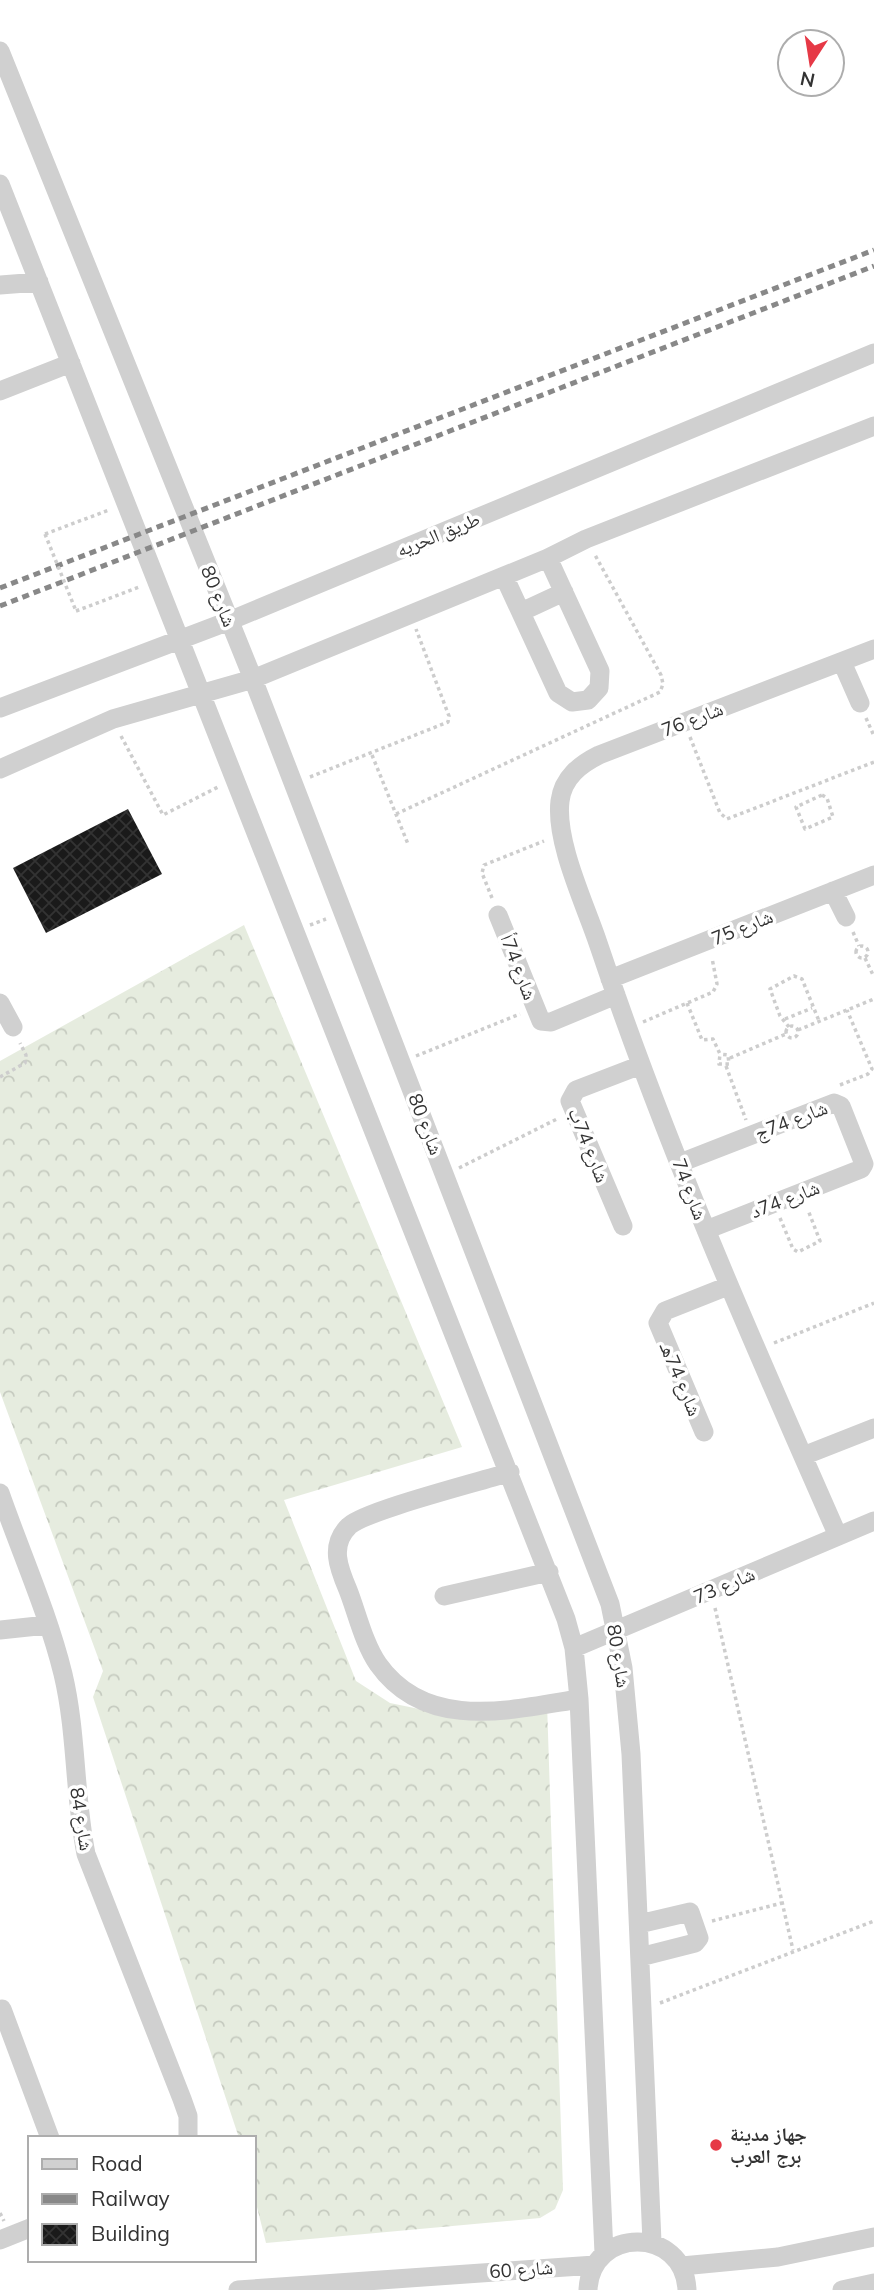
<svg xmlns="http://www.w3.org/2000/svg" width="874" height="2290" viewBox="0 0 874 2290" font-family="Mulish,'Noto Naskh Arabic',sans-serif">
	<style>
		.forest { fill: url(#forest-crowns) }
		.building { fill: url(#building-cross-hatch) }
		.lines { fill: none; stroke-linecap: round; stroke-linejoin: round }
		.path { stroke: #cdcdcd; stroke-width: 3.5; stroke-dasharray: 3.5 3.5; stroke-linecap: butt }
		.minor { stroke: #d0d0d0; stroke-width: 19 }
		.rail { stroke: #888; stroke-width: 5; stroke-dasharray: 7 5; stroke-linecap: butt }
		.path-bridge { stroke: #cdcdcd; stroke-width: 3.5; stroke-dasharray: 3.5 3.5; stroke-linecap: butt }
		.poi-dot { fill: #e63946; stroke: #fff; stroke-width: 2.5 }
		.labels { text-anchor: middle; stroke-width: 7; stroke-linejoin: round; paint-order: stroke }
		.street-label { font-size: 19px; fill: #333; stroke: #fff }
		.poi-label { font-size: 19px; font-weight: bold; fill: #333; stroke: #fff; text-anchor: start }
	</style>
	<defs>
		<pattern id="forest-crowns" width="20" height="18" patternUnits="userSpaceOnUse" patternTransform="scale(1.75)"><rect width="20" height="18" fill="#e6ecdf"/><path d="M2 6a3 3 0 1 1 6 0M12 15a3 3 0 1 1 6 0" fill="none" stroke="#c6cbc0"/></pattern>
		<pattern id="building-cross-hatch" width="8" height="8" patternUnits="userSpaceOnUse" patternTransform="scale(1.75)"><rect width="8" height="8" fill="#1a1a1a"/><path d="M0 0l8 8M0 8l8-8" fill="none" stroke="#333"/></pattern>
	</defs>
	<rect width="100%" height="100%" fill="#fff"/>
	<path class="forest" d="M244,925l218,522 -178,53 72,181 34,22 73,15 84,-15 16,487 -8,19 -15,9 -274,25 -12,-48v-57h-15l-146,-441 10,-26 -103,-279v-331z"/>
	<path class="building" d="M128,809l34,65 -116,59 -33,-65z"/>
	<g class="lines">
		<path class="path" d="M45,534l64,-24
			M76,611l63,-24
			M866,718l8,18
			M121,736l42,79 57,-29
			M690,737l30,76 7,6 147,-57
			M372,755l36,89
			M310,777l138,-55 1,-6 -33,-87
			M822,795l5,3 6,19 -28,12 -9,-22z
			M396,814l264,-122 3,-8 -2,-9 -66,-120
			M492,898l-10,-25 2,-8 60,-24
			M310,925l16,-6
			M853,932l6,14
			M856 952a6 6 0 1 1 12 0a6 6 0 1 1-12 0Z
			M865,958l9,19
			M687,1003l15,37 11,-1 7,15 -1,10h10l-1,-9 -8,-1
			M785,1019l27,-11
			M643,1022l70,-30 4,-8 -5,-26
			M786 1032a6 6 0 1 1 12 0a6 6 0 1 1-12 0Z
			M789,1027l-9,-11 -10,-27 24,-13 8,3 17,42
			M798,1030l76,-31
			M416,1056l104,-42
			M730,1058l56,-24
			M726,1066l20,54
			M0,1077l25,-14 1,-8 -6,-12
			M840,1085l28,-11 4,-5 -25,-59
			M459,1168l100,-50
			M780,1218l13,31 5,3 22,-11 -12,-31
			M774,1343l100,-40
			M715,1608l78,342
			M712,1921l70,-18
			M660,2003l214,-82
			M0,2213l4,8"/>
		<path class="minor" d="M0,51l253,628 357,925 13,64 8,86 21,488
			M0,184l566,1435 8,29 5,51 25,554
			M0,285l39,-3
			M0,391l71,-28
			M504,576l54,117 14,9 16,-2 11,-12 1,-17 -52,-113
			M521,612l43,-20
			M842,662l18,41
			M0,708l229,-87 645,-268
			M0,769l113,-50 140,-40 295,-121 38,-19 288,-113
			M833,891l13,26
			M498,915l43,106 10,1 65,-27
			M610,979l264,-104
			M0,1003l13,24
			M680,1163l154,-60 7,3 23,58 -3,5 -155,61
			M623,1226l-53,-125 6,-11 65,-25
			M704,1432l-46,-109 7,-12 63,-25
			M803,1456l71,-28
			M510,1472c-30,10 -143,38 -161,54 -20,19 -10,43 -1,64 9,23 16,54 30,74 48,68 132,46 201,35
			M0,1493c21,60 48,120 63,181 14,59 11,120 23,180l96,245 6,17v22
			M838,1536c-86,-195 -172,-390 -240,-593 -13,-39 -43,-101 -38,-142 3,-24 21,-37 39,-46l275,-106
			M444,1596l105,-24
			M0,1630l47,-5
			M574,1648l300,-127
			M639,1924l51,-12 9,26 -4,5 -55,14
			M2,2009l48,129
			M0,2240l30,-12
			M682,2266l96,-9 96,-20
			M238,2290l357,-25
			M588,2290c3,-64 96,-64 99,0
			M842,2290l32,-7"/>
		<path class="rail" d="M0,588l874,-338
			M0,606l874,-340"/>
		<path class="path-bridge" d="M45,534l31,77"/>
	</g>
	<circle class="poi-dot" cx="716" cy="2145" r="7"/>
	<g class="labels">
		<g class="street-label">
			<text transform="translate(438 534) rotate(-22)" y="7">طريق الحريه</text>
			<text transform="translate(219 596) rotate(68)" y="7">شارع 80</text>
			<text transform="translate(692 719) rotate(-21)" y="7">شارع 76</text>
			<text transform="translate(742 927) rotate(-22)" y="7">شارع 75</text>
			<text transform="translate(519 967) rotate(69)" y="7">شارع 74أ</text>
			<text transform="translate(791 1120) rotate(-21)" y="7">شارع 74ج</text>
			<text transform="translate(426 1124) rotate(69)" y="7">شارع 80</text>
			<text transform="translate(589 1145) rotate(68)" y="7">شارع 74ب</text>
			<text transform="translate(690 1189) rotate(69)" y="7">شارع 74</text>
			<text transform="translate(785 1199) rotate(-21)" y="7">شارع 74د</text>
			<text transform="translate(681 1379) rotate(67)" y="7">شارع 74هـ</text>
			<text transform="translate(724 1585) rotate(-23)" y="7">شارع 73</text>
			<text transform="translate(619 1656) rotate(81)" y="7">شارع 80</text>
			<text transform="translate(82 1819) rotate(81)" y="7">شارع 84</text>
			<text transform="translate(521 2269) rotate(-4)" y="7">شارع 60</text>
		</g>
		<g class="poi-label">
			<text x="730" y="2141">جهاز مدينة<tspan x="730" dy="22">برج العرب</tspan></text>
		</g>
	</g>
	<rect x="28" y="2136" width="228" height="126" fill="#ffffff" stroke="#adadad" stroke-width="2"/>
	<rect x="42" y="2159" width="35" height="10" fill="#d0d0d0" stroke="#adadad" stroke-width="2"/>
	<text x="91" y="2171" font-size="21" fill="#333333">Road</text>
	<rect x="42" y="2194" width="35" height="10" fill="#888888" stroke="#adadad" stroke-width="2"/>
	<text x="91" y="2206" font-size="21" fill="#333333">Railway</text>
	<rect x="42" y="2224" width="35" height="21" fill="url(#building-cross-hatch)" stroke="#adadad" stroke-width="2"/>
	<text x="91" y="2241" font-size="21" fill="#333333">Building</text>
	<g transform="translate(811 63) rotate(192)"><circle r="33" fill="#ffffff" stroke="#adadad" stroke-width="2"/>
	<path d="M0-5L12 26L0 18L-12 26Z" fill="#e63946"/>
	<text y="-10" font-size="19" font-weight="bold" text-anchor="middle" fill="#333333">N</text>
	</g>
</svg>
